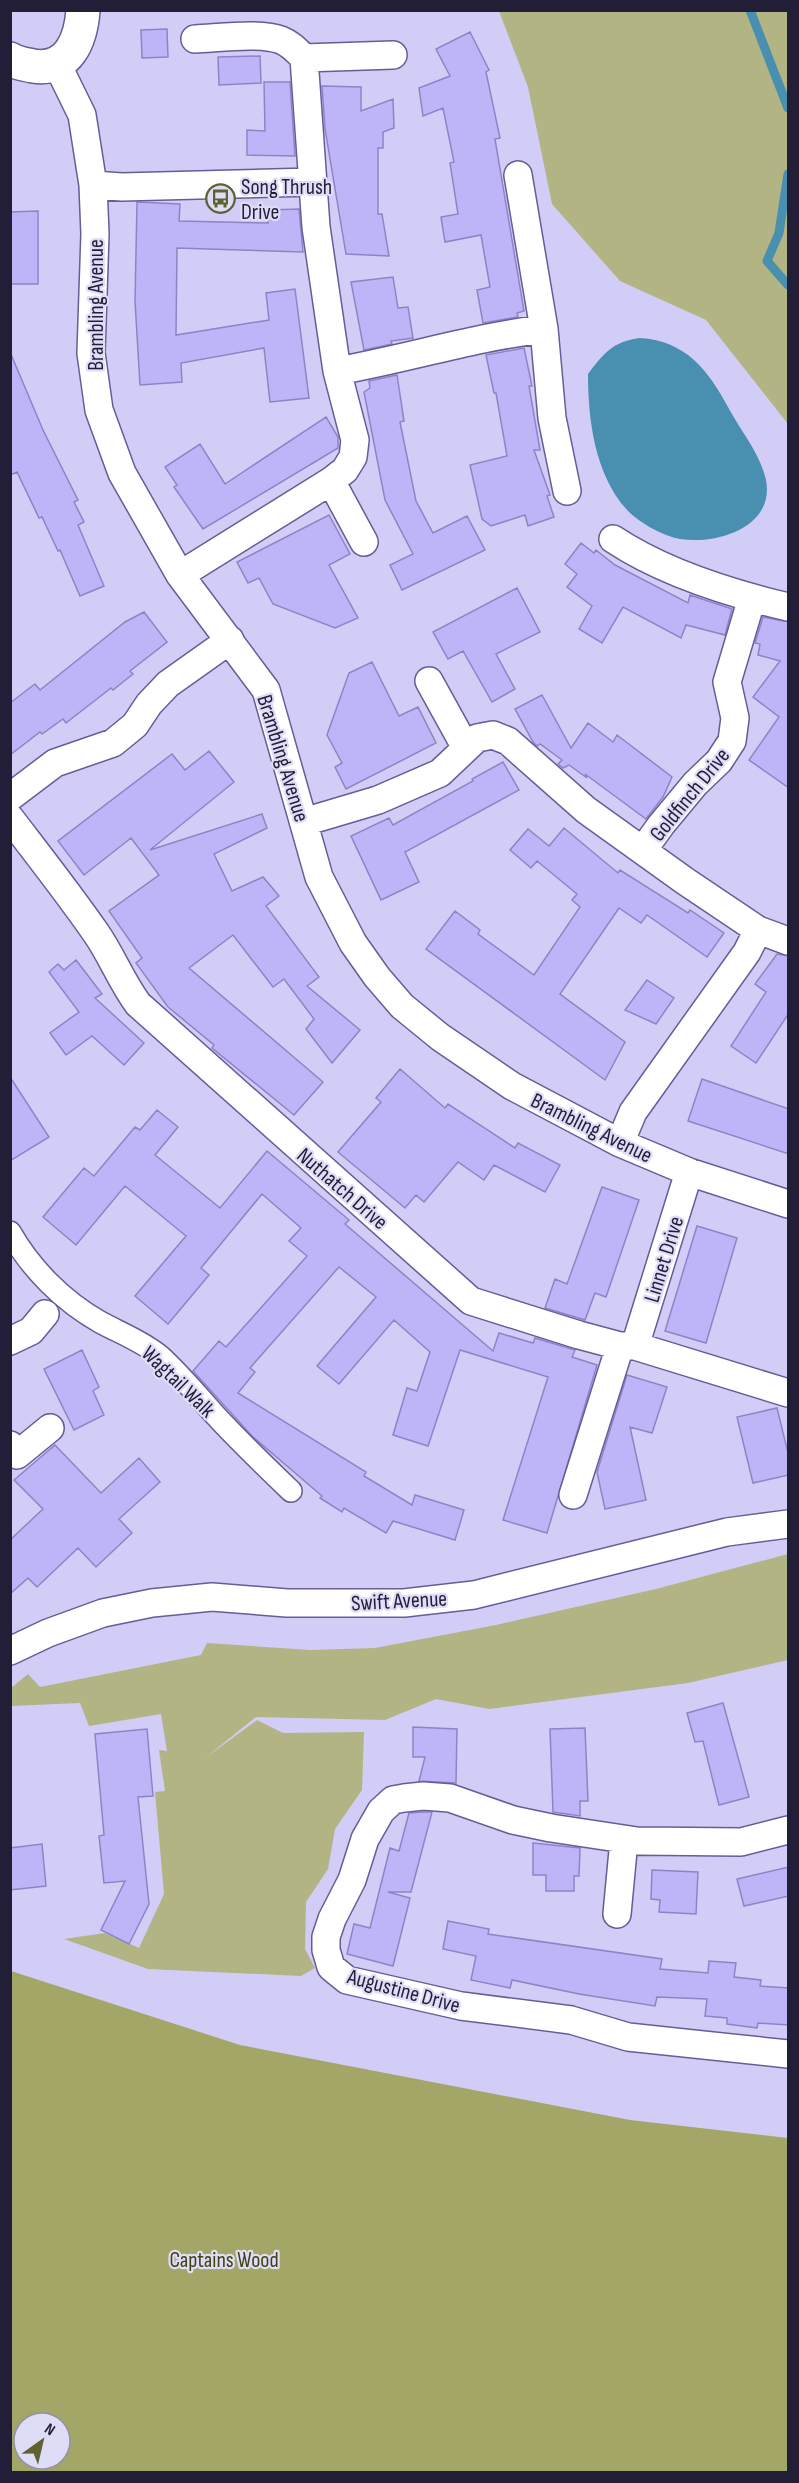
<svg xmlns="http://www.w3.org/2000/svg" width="799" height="2483" viewBox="0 0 799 2483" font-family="'Sofia Sans Condensed',sans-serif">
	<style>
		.green { fill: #b2b483 }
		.forest { fill: #a3a666; fill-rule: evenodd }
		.water { fill: #498faf }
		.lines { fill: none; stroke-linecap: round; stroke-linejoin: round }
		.stream { stroke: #498faf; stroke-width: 9 }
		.building { fill: #beb4f8; stroke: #8e84c5; stroke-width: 1.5 }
		.pedestrian-casing { stroke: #665c98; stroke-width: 24 }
		.minor-casing { stroke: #665c98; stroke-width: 30 }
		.tertiary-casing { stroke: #665c98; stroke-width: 36 }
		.pedestrian { stroke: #fff; stroke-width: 21 }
		.minor { stroke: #fff; stroke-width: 27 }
		.tertiary { stroke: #fff; stroke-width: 33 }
		.labels { text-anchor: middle; stroke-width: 4.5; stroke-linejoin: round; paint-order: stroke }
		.poi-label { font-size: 22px; fill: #221e38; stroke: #dfdcf8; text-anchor: start }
		.street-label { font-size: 22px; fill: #221e38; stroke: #dfdcf8 }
		.park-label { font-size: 22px; fill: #414210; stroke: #dfdcf8 }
	</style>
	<rect width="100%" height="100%" fill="#d2cdf6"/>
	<path class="green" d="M499,11h289v413l-82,-104 -86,-39 -68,-77 -24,-117z
		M788,1554v106l-100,23 -199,26 -53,-10 -51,21 -129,-3 -51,41 52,-38 26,13 81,-1 -2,58 -27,39 -7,40 -22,33 -1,47 10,19 -14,8 -153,-7 -84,-30 41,-6 34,15 25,-54 -9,-102 10,-1 -6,-41 8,1 -6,-37 -72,12 -9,-23 -69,3v-18l17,-14 12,13 161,-32 6,-12 103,7 65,-2 121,-23 160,-36z"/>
	<path class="forest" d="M11,1971l229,74 390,75 158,18v334h-777zM24,2423h36v36h-36z"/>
	<path class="water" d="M640,338c46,3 68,32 88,69 12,23 32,46 38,73 9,47 -49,65 -86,59 -17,-3 -40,-16 -52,-28 -33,-35 -40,-91 -40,-137 16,-21 24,-32 52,-36z"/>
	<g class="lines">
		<path class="stream" d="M750,10l38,98
			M788,174l-9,59 -12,28 21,24"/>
	</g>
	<path class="building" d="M167,29l1,28 -26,1 -1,-28z
		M470,32l19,38 -3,2 14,66 -5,1 29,172 -7,2 1,4 -35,6 -6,-33 13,-3 -9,-52 -36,7 -4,-25 17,-3 -8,-51 4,-1 -11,-54 -20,8 -4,-28 31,-12 -14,-27z
		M260,56l1,27 -42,2 -1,-28z
		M264,82h26l5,74 -48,-1v-25l18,1z
		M322,86l39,1v24l32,-12 1,29 -11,4v16h-5v66h4l7,42 -43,-2 -21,-125z
		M137,202l43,2 -1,17 89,2v-13l31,-1 4,43 -126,-4 -1,87 93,-15 -3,-27 29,-4 14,109 -39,4 -6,-54 -83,15 1,19 -42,3 -5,-84z
		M38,211v73h-28v-72z
		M393,277l5,31 10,-1 5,31 -22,3 1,3 -28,6 -13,-68z
		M524,348l8,38h-3l11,64h-6l16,45 -3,1 7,21 -26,9 -3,-11 -34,11 -9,-7 -12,-54 37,-9 -11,-63h-2l-8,-38z
		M10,352l33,78 35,70 -4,2 10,20 -6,3 26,61 -24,10 -20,-46 -2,1 -16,-34 -3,1 -22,-46 -7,3z
		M397,375l7,46 -4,1 16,79 17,32 34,-17 18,34 -83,40 -12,-25 23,-11 -28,-54 -21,-108 6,-4 -1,-7z
		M326,417l12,20v11l-135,81 -29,-42 3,-2 -12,-18 35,-23 25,40z
		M329,515l21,39 -21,11 29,53 -23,10 -62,-24 -14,-26 -11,5 -11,-21z
		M581,543l13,10 2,-3 19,15 73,38 2,-8 42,14 -7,26 -39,-10 -5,13 -58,-31 -21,36 -23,-14 13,-23 -25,-19 10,-13 -12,-10z
		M517,588l23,44 -44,22 19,35 -23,13 -29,-51 -15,8 -15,-27z
		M144,612l23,30 -37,29 3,3 -20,16 -2,-2 -45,35 -3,-4 -21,15 -2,-2 -30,23v-52l25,-19 5,6 85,-68z
		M763,617l26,5v166l-40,-28 30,-43 -26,-20 27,-36 -22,-6 2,-11 -5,-1z
		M372,662l27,54 19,-9 18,36 -90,46 -11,-22 7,-4 -15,-28 22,-62z
		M542,695l29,53 17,-25 25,19 4,-7 55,42 -9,20 -17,22 -61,-45 2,4 -18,-13 -6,3 -5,-4 4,-4 -22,-16 -3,2 -4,-4 -18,-33z
		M209,751l25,31 -84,68 112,-36 5,14 -53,26 18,37 31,-14 16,19 -13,10 53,71 -12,9 53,44 -28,33 -26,-34 8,-10 -30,-40 -11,8 -40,-52 -44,33 134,114 -29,33 -82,-67 2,-3 -46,-38 -32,-44 6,-5 -33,-47 50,-36 -28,-37 -47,37 -26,-34 114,-87 13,16z
		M503,762l16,28 -114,62 14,30 -38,18 -30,-64 38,-18 4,7 80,-44 -1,-2z
		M564,828l54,45 2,-3 68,43 2,-3 34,23 -17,24 -60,-42 -6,8 -22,-15 -59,86 65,48 -20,38 -179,-131 29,-38 25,19 -2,4 56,41 46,-68 -8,-7 5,-6 -40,-33 -6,7 -21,-18 18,-21 21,17z
		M777,954l12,2v57l-33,50 -25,-17 35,-54 -11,-8z
		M76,960l26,34 -7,4 49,45 -20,22 -32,-29 -26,19 -16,-22 29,-21 -30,-40 9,-8 6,6z
		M647,980l27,18 -18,26 -31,-14z
		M400,1069l45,39 3,-4 67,44 3,-5 42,22 -15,27 -51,-27 -10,15 -26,-18 -34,40 -8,-7 -11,13 -67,-56 43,-50 -5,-4z
		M10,1077l39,60 -39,24z
		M702,1079l87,30v45l-101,-33z
		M157,1110l21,17 -23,28 65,53 47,-57 82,69 -4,4 148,127 6,-18 34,10 2,-5 40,12 -3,7 25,8 -50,168 -44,-13 45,-143 -88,-27 -32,96 -35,-11 14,-47 10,3 13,-39 -36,-32 -55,64 -22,-18 59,-69 -37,-30 -89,101 5,4 -17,21 128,79 -2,4 48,29 3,-10 49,15 -9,30 -62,-19 -7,12 -42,-25 -2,4 -22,-14 2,-2 -70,-60 -59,-65 26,-30 7,6 81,-91 -18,-15 12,-13 -39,-34 -61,74 8,7 -41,49 -33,-28 51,-60 -61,-50 -49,59 -33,-28 41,-49 10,8 41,-49 5,3z
		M602,1187l37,13 -33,97 -11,-4 -10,27 -40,-12 10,-29 12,5z
		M697,1226l40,12 -31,105 -41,-12z
		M82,1350l17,37 -6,4 11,24 -30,15 -30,-61z
		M627,1375l40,12 -15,46 -22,-6 16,73 -41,9 -8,-37z
		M777,1408l12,49v18l-36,8 -16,-66z
		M55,1445l46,48 38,-35 21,24 -41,37 13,14 -36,34 -18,-19 -41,39 -9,-9 -18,16v-54l33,-31 -29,-29z
		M723,1703l26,94 -30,8 -16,-64 -8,1 -8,-29z
		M413,1727l44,2 -1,54 -37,-2 6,-24h-12z
		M585,1728l3,73h-8v15l-27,-4 -3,-83z
		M147,1729l6,67 -15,1 11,107 -20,40 -28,-14 24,-49 -21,2 -5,-47 5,-1 -9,-101z
		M423,1812h9l-21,80h-23l22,6 -17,68 -46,-12 7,-30 16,4 20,-80 9,3 10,-38z
		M533,1843l47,5 -1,28h-5v15h-28v-16h-13z
		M42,1844l4,42 -36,4v-42z
		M789,1867v29l-45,10 -7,-27z
		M652,1870l46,2 -2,42 -37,-2 1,-12 -9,-1z
		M448,1921l41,8 -1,5 174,25 -2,10 48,4 1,-12 27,2 -2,14 27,3 -1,6 29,2v37l-31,-2 -1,5 -30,-4v-6l-22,-2 2,-17 -50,-2 -2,9 -76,-12 -67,-14 -2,8 -39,-8 5,-24 -33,-7z"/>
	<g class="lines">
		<defs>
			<path id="pedestrian" d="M10,1232c21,37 53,69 90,90 20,11 42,19 60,34 20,18 38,40 56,60 24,26 49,50 75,75"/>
			<path id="minor" d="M195,39c24,-1 65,-7 86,1 10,4 16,11 23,18
				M57,64l25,51 11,70 2,49 -4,119 8,57 23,63 58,102 86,115 53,187 34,66 24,34 25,29 38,31 72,49 108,57 69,29 99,32
				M518,175l26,154 8,89 15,73
				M93,185l29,2 190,-5
				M337,371c69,-12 137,-34 207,-42
				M331,481l33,61
				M613,539c51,34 116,54 175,68
				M180,575l151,-94 14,-11 8,-13 2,-17 -18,-69 -21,-144 -12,-169 89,-3
				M429,681l37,67
				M10,797l45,-34 58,-20 22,-18 14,-21 19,-20 62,-44
				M10,818c29,38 59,76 86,115 16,23 25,48 42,71l333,297 108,34 41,11h15l153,47
				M304,822l74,-22 62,-27 37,-35 16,-3 15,6 78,69 99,71 73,49 30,11
				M643,850l18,-25 34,-41 24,-23 13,-20 3,-23 -8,-36 25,-84
				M620,1143l13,-31 114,-160 11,-22
				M10,1341l21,-10 14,-17
				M635,1346l54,-174
				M10,1445l7,10 33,-27
				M573,1495l47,-149
				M10,1651l38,-18 55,-20 49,-10 60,-6 75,6h117l70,-8 253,-63 61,-8
				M788,1830l-47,12 -104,-1 -86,-13 -38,-8 -63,-22 -27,-2 -19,2 -11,2 -12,11 -16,28 -13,41 -20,39 -6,18v13l5,17 16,13 114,26 110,14 57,17 160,17
				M617,1914l7,-74"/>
			<path id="tertiary" d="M10,59c8,5 15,5 23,7 36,6 48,-27 50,-56"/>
		</defs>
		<use href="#pedestrian" class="pedestrian-casing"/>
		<use href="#minor" class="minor-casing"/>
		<use href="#tertiary" class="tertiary-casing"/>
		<use href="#pedestrian" class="pedestrian"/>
		<use href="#minor" class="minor"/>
		<use href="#tertiary" class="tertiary"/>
	</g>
	<defs>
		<symbol id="bus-ring" viewBox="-11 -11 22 22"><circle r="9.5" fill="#dfdcf8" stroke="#5f612e" stroke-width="1.5"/><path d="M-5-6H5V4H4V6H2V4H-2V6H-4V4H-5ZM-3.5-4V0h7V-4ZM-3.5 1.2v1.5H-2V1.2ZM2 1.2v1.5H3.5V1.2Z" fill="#5f612e"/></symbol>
	</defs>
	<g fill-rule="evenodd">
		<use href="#bus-ring" x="204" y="182" width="33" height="33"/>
	</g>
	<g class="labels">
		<g class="poi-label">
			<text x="241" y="194">Song Thrush<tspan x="241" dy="25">Drive</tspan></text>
		</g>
		<g class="street-label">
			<text transform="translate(95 305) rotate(-90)" y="8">Brambling Avenue</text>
			<text transform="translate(284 758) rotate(73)" y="8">Brambling Avenue</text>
			<text transform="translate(689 794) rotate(-51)" y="8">Goldfinch Drive</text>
			<text transform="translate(592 1127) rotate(26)" y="8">Brambling Avenue</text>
			<text transform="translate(343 1188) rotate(41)" y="8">Nuthatch Drive</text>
			<text transform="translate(663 1259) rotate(-73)" y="8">Linnet Drive</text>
			<text transform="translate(179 1381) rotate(44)" y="8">Wagtail Walk</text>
			<text transform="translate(399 1600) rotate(-3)" y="8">Swift Avenue</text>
			<text transform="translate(404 1990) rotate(15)" y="8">Augustine Drive</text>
		</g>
		<g class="park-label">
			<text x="224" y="2267">Captains Wood</text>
		</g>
	</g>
	<rect width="799" height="2483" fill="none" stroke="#221e38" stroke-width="24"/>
	<g transform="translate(42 2441) rotate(34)"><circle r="28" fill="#dfdcf8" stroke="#9390ab" stroke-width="1.5"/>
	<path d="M0-4.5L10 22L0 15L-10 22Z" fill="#5f612e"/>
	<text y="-9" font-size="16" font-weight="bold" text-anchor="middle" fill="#221e38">N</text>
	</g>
</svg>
